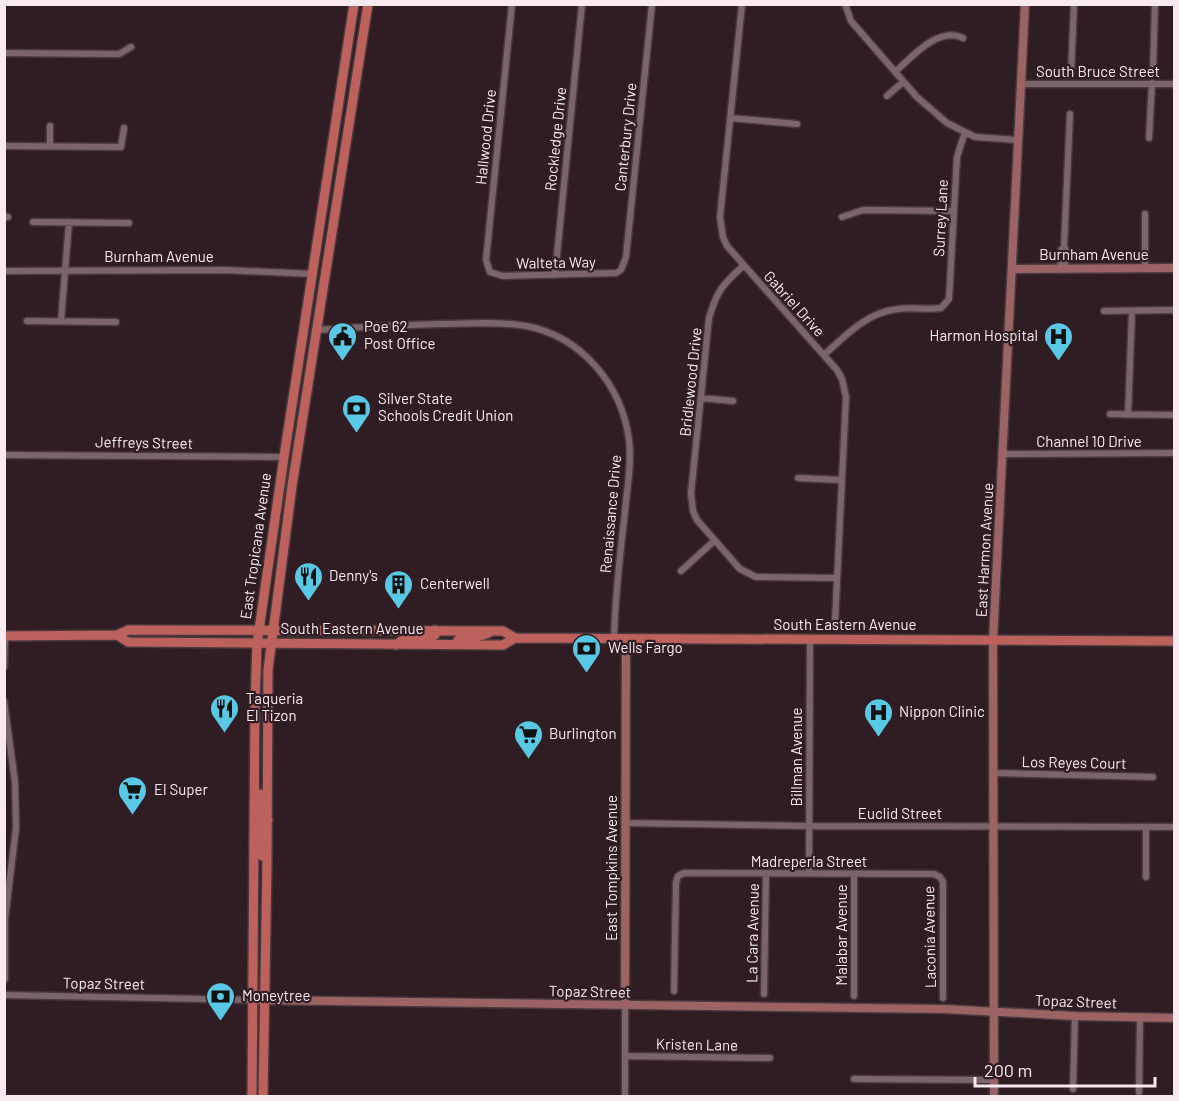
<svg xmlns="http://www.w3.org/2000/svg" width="1179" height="1101" viewBox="0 0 1179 1101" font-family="Barlow,sans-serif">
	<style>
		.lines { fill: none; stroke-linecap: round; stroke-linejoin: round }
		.street-casing { stroke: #48393e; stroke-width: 9 }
		.secondary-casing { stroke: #48393e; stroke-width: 11 }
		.primary-casing { stroke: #48393e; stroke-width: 12 }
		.street { stroke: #7b656b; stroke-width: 6 }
		.secondary { stroke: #9b6363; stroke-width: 8 }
		.primary { stroke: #bc615b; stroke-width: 9 }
		.labels { text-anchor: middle; stroke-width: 4.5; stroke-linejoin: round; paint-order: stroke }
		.street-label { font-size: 15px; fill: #f8eaee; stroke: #2f1d23 }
		.poi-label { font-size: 15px; fill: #f8eaee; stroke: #2f1d23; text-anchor: start }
	</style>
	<rect width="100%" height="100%" fill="#2f1d23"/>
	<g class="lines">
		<defs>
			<path id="street" d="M512,4l-26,256 4,12 13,4 113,-3 5,-3 5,-13 26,-253
				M742,4l-22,213 3,20 4,9 110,124 5,9 4,18 -11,225
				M845,4l6,17 66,76 30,26 28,14 43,3
				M4,53l115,1 12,-7
				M1153,71l2,-67
				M895,72c17,-15 43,-46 68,-34
				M1071,74l3,-70
				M1021,84h153
				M887,96l16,-14
				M730,118l67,6
				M1149,138l3,-55
				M4,146l117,1 3,-19
				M50,146v-20
				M4,216l4,1
				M842,217l21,-7 91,1
				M33,222l96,1
				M743,266c-21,19 -26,25 -34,52l-18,175 2,18 4,9 43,49 16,8 81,1
				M1145,268v-54
				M1060,269l1,-19 3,-3
				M1065,269l1,-19 -2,-3 6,-133
				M4,271l221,-1 88,4
				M555,275l27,-271
				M1104,311l70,-1
				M27,321l89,1
				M61,321l8,-99
				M317,330c41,-3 81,-5 123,-6 28,0 57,-3 86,2 55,10 96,59 103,114 3,23 -2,48 -4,72 -5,42 -10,84 -11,127
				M824,355c22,-20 43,-43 74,-46 15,-2 29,1 43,-1l8,-9 8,-142 8,-25
				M701,398l32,3
				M1110,414l64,1
				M1128,415l4,-104
				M1003,454l171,-1
				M4,455l280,2
				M798,478l44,2
				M681,571l33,-30
				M4,667l1,-31
				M4,701l11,81 1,46 -11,91v60
				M994,773l159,4
				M626,823l183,3 365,1
				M1146,827v50
				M809,873l1,-233
				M674,991l2,-108 2,-7 6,-3 250,1 6,3 3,5v116
				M764,994l2,-121
				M4,995l249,5
				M854,996v-122
				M625,1056l145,2
				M854,1079l140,1
				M1073,1089l2,-73
				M1139,1092l1,-75
				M625,1096v-90"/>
			<path id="secondary" d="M1013,269l161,-1
				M253,1000l691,9 131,7 99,2
				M625,1006l1,-367
				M994,1096l-1,-455 32,-637"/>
			<path id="primary" d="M117,635l11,7 375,3 12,-7
				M4,636l113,-1 11,-5 375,1 12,7 659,3
				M396,645l10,-8h26l3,-2v-5
				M456,645l2,-5c13,-6 20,0 34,-9
				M260,794l2,25 6,1
				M258,825l4,31
				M252,1096l3,-393 2,-59 27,-187 70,-453
				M263,1096l4,-233 1,-193 24,-184 76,-482"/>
		</defs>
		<use href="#street" class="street-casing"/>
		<use href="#secondary" class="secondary-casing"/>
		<use href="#primary" class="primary-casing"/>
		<use href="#street" class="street"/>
		<use href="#secondary" class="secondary"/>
		<use href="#primary" class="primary"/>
	</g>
	<defs>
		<symbol id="civic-pin" viewBox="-11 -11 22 30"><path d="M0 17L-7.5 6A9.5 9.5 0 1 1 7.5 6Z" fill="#59c8e4" stroke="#2f1d23"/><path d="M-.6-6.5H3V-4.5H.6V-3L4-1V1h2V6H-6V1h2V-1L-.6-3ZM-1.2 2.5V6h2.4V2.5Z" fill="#111"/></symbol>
		<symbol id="hospital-pin" viewBox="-11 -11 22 30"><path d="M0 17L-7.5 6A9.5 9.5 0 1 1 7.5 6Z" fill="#59c8e4" stroke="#2f1d23"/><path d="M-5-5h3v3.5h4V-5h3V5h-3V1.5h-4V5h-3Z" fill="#111"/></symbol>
		<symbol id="bank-pin" viewBox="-11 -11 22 30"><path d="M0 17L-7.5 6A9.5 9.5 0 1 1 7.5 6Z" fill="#59c8e4" stroke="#2f1d23"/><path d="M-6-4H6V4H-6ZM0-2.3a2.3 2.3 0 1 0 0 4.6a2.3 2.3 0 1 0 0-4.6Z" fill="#111"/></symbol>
		<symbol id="restaurant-pin" viewBox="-11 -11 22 30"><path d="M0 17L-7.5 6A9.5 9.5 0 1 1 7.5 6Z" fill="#59c8e4" stroke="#2f1d23"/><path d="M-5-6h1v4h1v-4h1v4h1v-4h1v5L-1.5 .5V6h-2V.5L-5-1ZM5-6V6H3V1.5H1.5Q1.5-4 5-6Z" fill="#111"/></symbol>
		<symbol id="building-pin" viewBox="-11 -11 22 30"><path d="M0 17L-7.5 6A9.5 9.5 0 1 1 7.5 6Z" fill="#59c8e4" stroke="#2f1d23"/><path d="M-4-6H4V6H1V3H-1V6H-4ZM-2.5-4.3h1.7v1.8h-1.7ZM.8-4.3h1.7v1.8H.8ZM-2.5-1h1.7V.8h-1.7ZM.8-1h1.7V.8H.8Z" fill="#111"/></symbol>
		<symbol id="supermarket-pin" viewBox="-11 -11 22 30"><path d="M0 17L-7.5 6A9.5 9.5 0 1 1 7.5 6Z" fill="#59c8e4" stroke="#2f1d23"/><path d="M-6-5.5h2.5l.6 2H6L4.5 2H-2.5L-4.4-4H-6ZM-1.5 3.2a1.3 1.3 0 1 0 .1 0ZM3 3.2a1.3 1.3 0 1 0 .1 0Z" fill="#111"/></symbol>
	</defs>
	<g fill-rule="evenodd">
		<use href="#civic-pin" x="326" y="320" width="33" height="45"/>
		<use href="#hospital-pin" x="1042" y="320" width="33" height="45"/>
		<use href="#bank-pin" x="340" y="392" width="33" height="45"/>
		<use href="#restaurant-pin" x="292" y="560" width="33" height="45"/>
		<use href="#building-pin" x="382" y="568" width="33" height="45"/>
		<use href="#bank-pin" x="570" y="632" width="33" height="45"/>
		<use href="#restaurant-pin" x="208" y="692" width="33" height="45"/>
		<use href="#hospital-pin" x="862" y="696" width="33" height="45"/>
		<use href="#supermarket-pin" x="512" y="718" width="33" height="45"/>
		<use href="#supermarket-pin" x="116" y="774" width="33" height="45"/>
		<use href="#bank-pin" x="204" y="980" width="33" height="45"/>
	</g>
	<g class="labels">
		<g class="street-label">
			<text x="1098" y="77">South Bruce Street</text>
			<text transform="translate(486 137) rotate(-84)" y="5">Hallwood Drive</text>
			<text transform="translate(626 137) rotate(-84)" y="5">Canterbury Drive</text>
			<text transform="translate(556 139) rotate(-84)" y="5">Rockledge Drive</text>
			<text transform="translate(941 218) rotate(-87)" y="5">Surrey Lane</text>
			<text x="1094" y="260">Burnham Avenue</text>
			<text x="159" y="262">Burnham Avenue</text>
			<text transform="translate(556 263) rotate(-1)" y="5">Walteta Way</text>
			<text transform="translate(794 304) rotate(48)" y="5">Gabriel Drive</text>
			<text transform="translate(691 382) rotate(-84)" y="5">Bridlewood Drive</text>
			<text x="1089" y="447">Channel 10 Drive</text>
			<text transform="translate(144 443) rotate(1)" y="5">Jeffreys Street</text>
			<text transform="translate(611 514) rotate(-85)" y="5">Renaissance Drive</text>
			<text transform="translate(256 546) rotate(-82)" y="5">East Tropicana Avenue</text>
			<text transform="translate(985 550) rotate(-87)" y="5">East Harmon Avenue</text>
			<text x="845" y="630">South Eastern Avenue</text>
			<text x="352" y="634">South Eastern Avenue</text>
			<text transform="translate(797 757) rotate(-90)" y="5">Billman Avenue</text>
			<text transform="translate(1074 763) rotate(1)" y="5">Los Reyes Court</text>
			<text x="900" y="819">Euclid Street</text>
			<text x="809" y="867">Madreperla Street</text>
			<text transform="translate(612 868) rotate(-90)" y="5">East Tompkins Avenue</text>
			<text transform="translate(753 933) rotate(-89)" y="5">La Cara Avenue</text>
			<text transform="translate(842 935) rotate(-90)" y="5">Malabar Avenue</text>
			<text transform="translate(930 937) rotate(-91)" y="5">Laconia Avenue</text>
			<text transform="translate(104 984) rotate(1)" y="5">Topaz Street</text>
			<text transform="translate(590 992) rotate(1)" y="5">Topaz Street</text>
			<text transform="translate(1076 1002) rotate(2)" y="5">Topaz Street</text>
			<text transform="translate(697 1045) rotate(1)" y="5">Kristen Lane</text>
		</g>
		<g class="poi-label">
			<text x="364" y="332">Poe 62<tspan x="364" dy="17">Post Office</tspan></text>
			<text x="1038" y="341" text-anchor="end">Harmon Hospital</text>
			<text x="378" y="404">Silver State<tspan x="378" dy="17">Schools Credit Union</tspan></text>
			<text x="329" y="581">Denny's</text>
			<text x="420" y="589">Centerwell</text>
			<text x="608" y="653">Wells Fargo</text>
			<text x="246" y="704">Taqueria<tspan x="246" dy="17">El Tizon</tspan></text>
			<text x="899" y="717">Nippon Clinic</text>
			<text x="549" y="739">Burlington</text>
			<text x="154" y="795">El Super</text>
			<text x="242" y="1001">Moneytree</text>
		</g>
	</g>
	<rect width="1179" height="1101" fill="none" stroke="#f8eaee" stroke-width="12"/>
	<path d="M975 1077v9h180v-9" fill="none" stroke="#f8eaee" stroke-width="3"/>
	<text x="984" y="1077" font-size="18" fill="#f8eaee" stroke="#2f1d23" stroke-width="4.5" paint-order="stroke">200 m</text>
</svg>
